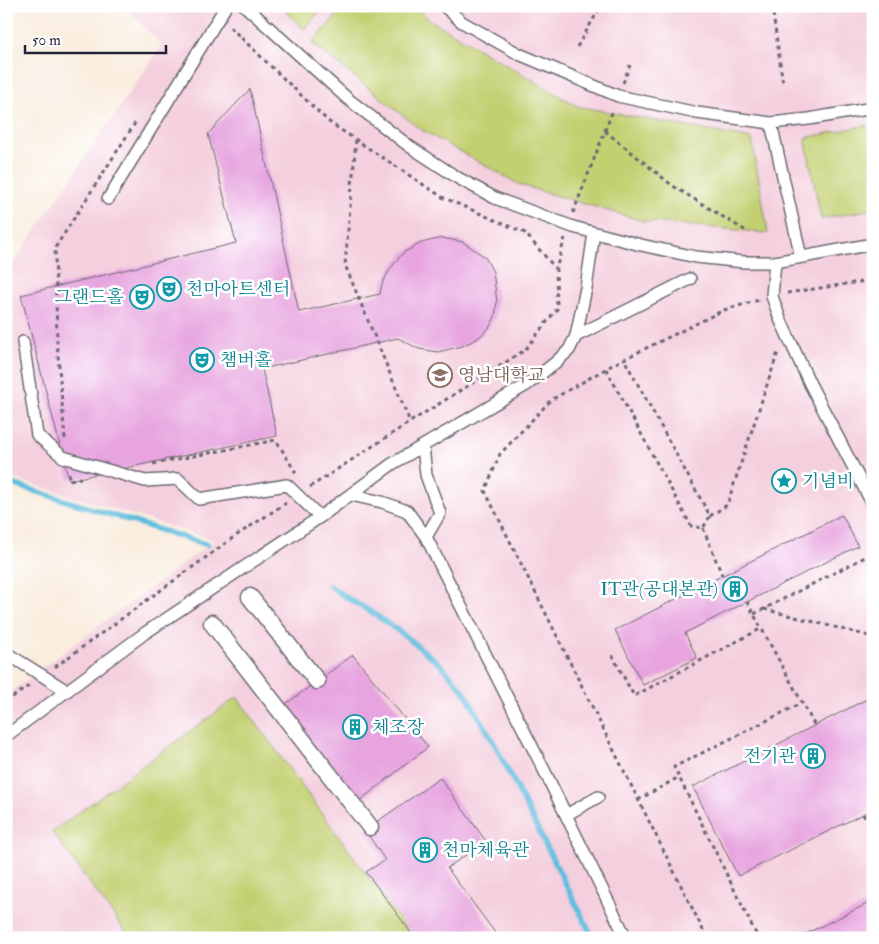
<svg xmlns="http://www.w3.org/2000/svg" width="879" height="944" viewBox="0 0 879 944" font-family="'IM FELL Double Pica','Noto Serif KR',serif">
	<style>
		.built { fill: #f4cfde }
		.green { fill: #c3d072; stroke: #727956 }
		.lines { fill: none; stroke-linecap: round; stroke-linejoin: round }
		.stream { stroke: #5fbdde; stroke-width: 5.5 }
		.building { fill: #e7a4df }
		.service-casing { stroke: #6d6974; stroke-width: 14 }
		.pedestrian-casing { stroke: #6d6974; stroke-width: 19 }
		.path { stroke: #6d6974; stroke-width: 3; stroke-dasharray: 4 4; stroke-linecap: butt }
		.service { stroke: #fff; stroke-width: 11 }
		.pedestrian { stroke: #fff; stroke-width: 16 }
		.labels { text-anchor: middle; stroke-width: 5; stroke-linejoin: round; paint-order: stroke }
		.culture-label { font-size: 18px; fill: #0d838f; stroke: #fff; text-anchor: start }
		.education-label { font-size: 18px; fill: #785e54; stroke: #fff; text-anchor: start }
	</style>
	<rect width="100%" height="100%" fill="#fff"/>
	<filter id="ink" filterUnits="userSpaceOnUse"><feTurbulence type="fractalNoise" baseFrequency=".02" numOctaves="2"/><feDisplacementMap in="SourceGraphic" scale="10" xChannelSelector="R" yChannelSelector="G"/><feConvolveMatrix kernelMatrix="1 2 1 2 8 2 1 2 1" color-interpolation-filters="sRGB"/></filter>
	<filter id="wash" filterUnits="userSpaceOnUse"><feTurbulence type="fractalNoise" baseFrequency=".0096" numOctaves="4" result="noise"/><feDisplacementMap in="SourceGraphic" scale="20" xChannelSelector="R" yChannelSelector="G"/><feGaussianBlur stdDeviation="1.12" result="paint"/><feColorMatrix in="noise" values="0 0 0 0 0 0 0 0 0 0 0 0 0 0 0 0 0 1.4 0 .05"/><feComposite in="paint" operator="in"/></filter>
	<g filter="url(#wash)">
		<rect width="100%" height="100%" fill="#f9edde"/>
		<path class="built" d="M123,6h750v932h-867v-243l209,-155 -209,-64v-202l156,-229z"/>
		<path class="green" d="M280,6h45l-21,23z
			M345,6h70l15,14 147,86 175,33 16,94 -125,-12 -123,-36 -100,-56 -108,-86z
			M873,124v85l-52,10 -16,-81z
			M237,697l176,241h-283l-78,-106z"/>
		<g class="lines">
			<path class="stream" d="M6,482l202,63
				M330,586l19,13 24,14 35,25 33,27 23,26 30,52 99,195"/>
		</g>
		<g id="blocks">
			<path class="building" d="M250,89l49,223 81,-18 2,-10 8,-15 13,-16 18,-10 21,-5 21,4 22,15 8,15 4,30 -2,15 -6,11 -12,11 -15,7 -24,6 -19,-3 -21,-11 -136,31 15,67 -208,44 -48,-185 215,-52 -28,-109z
				M842,515l16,31 -173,87 12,25 -54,27 -28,-55z
				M353,655l75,92 -70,55 -75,-96z
				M873,696v113l-135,67 -45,-89z
				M440,778l46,63 -39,27 52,70h-84l-49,-66 19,-12 -20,-30z
				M873,901v37h-76z"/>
		</g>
	</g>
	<g filter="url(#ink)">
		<use href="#blocks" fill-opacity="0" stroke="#6d6974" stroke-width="1"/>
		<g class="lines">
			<defs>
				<path id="service" d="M245,6l103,93 61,47 49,32 37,20 78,29 68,18 55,12 48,5h31l98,-18
					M444,6l18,16 57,32 99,42 79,17 74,10 38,-4 64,-11
					M771,123l30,134
					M108,199l118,-193
					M775,262l-3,34 8,23 30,65 63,121
					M576,336l114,-57
					M23,342l14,93 26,22 82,24 33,-2 21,20 88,-14 33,32
					M423,446l3,29 14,38 -14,24
					M351,495l31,7 25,9 19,26 120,237 80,164
					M6,653l61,38
					M6,736l139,-103 175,-116 72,-53 136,-80 28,-22 13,-12 7,-14 10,-48 8,-55
					M566,815l32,-18"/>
				<path id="pedestrian" d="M250,597l67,84
					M212,623l158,204"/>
			</defs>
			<use href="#service" class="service-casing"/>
			<use href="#pedestrian" class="pedestrian-casing"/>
			<path class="path" d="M772,6l11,78
				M230,27l99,95 113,75 83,36 31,36
				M577,47l24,-41
				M623,83l7,-18
				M605,131l68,55 73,45
				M356,140l-11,125 65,157
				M573,213l40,-103
				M787,293l86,-13
				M606,369l85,157 12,2 7,-12 -86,-157
				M65,439l-8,-96 -2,-95 82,-128
				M153,464l123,-24 20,33
				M69,473v7l12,-2
				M310,487l100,-65 115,-72 32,-41 -1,-40 9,-31
				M710,516l17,-11 51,-153
				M869,519l4,7
				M703,528l19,47
				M747,602l68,124
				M764,609l109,28
				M754,614l119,-61
				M612,655l22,41 128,-68
				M55,667l179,-130 52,-34
				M6,702l24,-17
				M638,800l41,-23
				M863,814l10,18
				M707,938l-222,-447 15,-37 51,-54 65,-37 108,-53 35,-10
				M749,938l7,-4 -82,-167 128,-64"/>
			<use href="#service" class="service"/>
			<use href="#pedestrian" class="pedestrian"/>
		</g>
	</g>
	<defs>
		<symbol id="theatre-ring" viewBox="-11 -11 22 22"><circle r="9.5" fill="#fff" stroke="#0f9aa8" stroke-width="1.5"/><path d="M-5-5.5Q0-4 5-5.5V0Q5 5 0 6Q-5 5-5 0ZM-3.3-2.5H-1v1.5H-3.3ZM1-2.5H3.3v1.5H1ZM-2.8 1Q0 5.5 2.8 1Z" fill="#0f9aa8"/></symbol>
		<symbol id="university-ring" viewBox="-11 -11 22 22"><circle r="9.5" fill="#fff" stroke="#8d6e63" stroke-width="1.5"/><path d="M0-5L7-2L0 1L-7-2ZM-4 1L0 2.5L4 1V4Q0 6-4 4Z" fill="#8d6e63"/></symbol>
		<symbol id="sight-ring" viewBox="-11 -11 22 22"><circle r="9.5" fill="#fff" stroke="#0f9aa8" stroke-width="1.5"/><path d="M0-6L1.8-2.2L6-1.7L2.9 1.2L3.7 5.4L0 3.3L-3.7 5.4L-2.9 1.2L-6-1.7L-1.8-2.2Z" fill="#0f9aa8"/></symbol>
		<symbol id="building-ring" viewBox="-11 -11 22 22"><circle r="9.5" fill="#fff" stroke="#0f9aa8" stroke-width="1.5"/><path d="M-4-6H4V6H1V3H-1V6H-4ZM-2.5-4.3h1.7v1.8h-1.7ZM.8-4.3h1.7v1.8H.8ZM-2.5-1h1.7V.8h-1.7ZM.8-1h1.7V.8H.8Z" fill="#0f9aa8"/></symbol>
	</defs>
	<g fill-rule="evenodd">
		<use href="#theatre-ring" x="155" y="275" width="28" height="28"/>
		<use href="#theatre-ring" x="128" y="283" width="28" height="28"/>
		<use href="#theatre-ring" x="188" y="346" width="28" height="28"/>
		<use href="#university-ring" x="426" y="361" width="28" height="28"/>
		<use href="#sight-ring" x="770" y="467" width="28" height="28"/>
		<use href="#building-ring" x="721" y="575" width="28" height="28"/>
		<use href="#building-ring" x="341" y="713" width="28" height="28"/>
		<use href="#building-ring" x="799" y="742" width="28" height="28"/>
		<use href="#building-ring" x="411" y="836" width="28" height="28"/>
	</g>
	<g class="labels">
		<g class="culture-label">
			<text x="186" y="295">천마아트센터</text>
			<text x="124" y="303" text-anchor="end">그랜드홀</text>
			<text x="220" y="366">챔버홀</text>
			<text x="802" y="487">기념비</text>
			<text x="718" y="595" text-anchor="end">IT관(공대본관)</text>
			<text x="372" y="733">체조장</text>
			<text x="796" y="762" text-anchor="end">전기관</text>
			<text x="442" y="856">천마체육관</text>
		</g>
		<g class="education-label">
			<text x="458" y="381">영남대학교</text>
		</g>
	</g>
	<rect width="879" height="944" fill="none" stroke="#fff" stroke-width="25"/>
	<path d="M25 45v8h141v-8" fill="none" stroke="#22223b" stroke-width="2.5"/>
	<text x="32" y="45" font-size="15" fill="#22223b" stroke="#ffffff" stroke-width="4" paint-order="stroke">50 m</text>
</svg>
